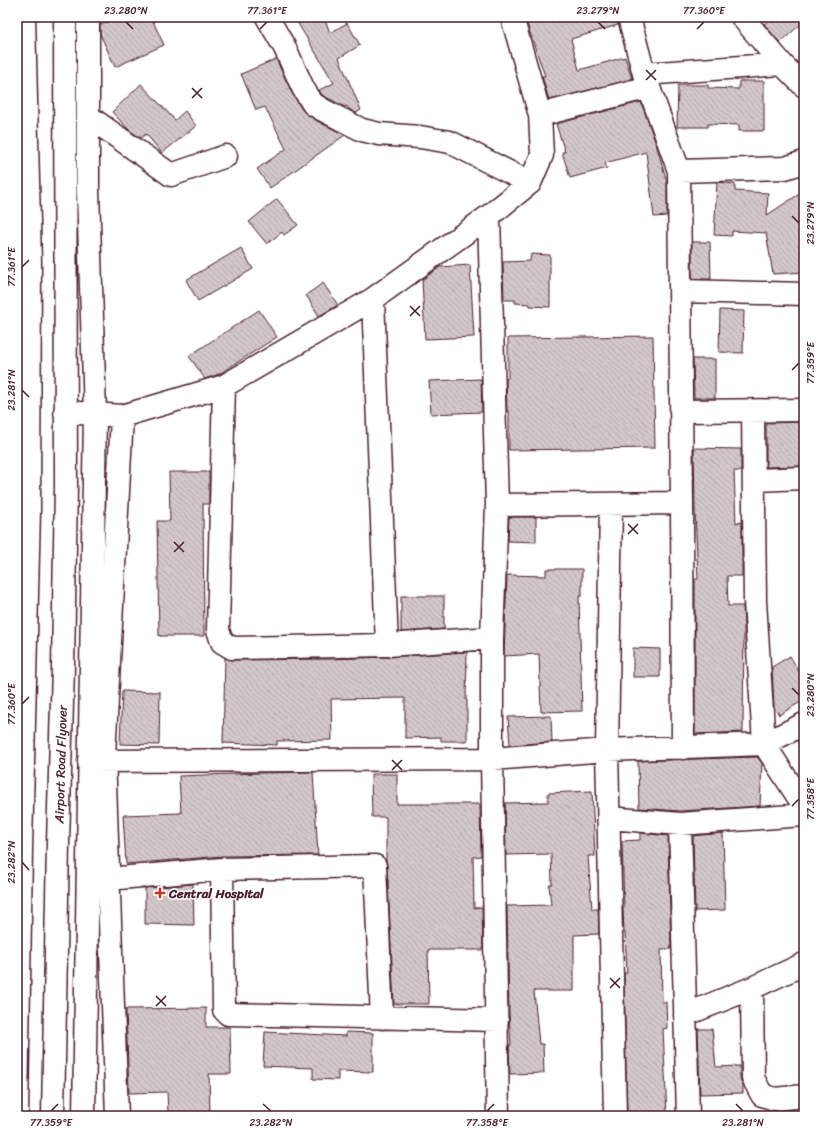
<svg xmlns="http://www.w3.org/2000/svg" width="821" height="1133" viewBox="0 0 821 1133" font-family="Sriracha,sans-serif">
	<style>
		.building { fill: url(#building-back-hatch); stroke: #4a1f2b }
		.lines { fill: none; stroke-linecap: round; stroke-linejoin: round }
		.minor-casing { stroke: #4a1f2b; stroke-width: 25 }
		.tertiary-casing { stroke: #4a1f2b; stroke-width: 25 }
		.primary-casing { stroke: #4a1f2b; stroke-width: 25 }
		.minor { stroke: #fff; stroke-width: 22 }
		.tertiary { stroke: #fff; stroke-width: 22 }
		.primary { stroke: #fff; stroke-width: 22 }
		.ticks { fill: none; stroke: #4a1f2b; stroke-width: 1.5 }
		.poi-dot { fill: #c8321e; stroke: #fff; stroke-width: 1.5 }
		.labels { text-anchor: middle; stroke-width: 3; stroke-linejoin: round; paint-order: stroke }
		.street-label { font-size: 13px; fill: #4a1f2b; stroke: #fff }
		.poi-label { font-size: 13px; font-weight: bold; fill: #4a1f2b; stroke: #fff; text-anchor: start }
		.neatline { fill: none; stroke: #4a1f2b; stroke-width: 1.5 }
		.ticks-label { font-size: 10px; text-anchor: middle; fill: #4a1f2b }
	</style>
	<defs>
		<pattern id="building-back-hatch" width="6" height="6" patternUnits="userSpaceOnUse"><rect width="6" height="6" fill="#d2c7cb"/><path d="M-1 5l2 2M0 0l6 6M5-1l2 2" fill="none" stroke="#b6aaae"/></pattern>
	</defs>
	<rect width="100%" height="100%" fill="#fff"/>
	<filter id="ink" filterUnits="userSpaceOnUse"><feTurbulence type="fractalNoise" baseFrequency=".025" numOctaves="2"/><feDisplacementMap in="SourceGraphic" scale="8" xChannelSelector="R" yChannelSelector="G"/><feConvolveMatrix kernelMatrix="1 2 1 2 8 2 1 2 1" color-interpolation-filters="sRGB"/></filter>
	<g filter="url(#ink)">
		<path class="building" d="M119,17h32l13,28 -49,22 -15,-33v-9z
			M294,17h30l6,16 17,-10 13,22 -21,13 22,52 -5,3 -7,-4 -2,-3 -2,1 -23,-12 -3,-5 15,-7z
			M546,17h71l1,8 -47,14 8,31 46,-13 7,22 -83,21 -7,-24h3l-18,-52z
			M772,17h32v4l-24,22 -16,-19z
			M276,59l16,34 11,18 14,10 28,14 -75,53 -13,-19 29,-20 -21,-42 -9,3 -15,-36z
			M739,81h25v50h-25v-6l-31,-1v3h-31l1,-42h30v3l31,1z
			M141,84l34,36 10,-9 11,15 -34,27 -16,-19 -5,4 -12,-8 -17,-18z
			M641,102l15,42 11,38v34l-13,1 -8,-65 -41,11 2,5 -37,10 -8,-26h3l-9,-28z
			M717,182l18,2v7l33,2 -1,22 37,-24v81l-31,2 -7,-41 -34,-2v5l-18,-1z
			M277,199l21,26 -14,10 -2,-3 -15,12 -18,-22z
			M692,242h18l1,37h-19z
			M241,248l12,21 -55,32 -12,-21z
			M531,254l19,1v52l-20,-1v-2l-15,-1v-3h-11l-1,-38 27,-1z
			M470,265l4,72 -49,2 -3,-59 18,-13z
			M323,283l15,22 -19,11 -13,-21z
			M259,310l18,27 -58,37 -14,5 -16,-23z
			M720,310l24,1 -1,42 -24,-1z
			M653,336l2,112 -146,2v-39h-2l-1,-32 2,-1v-40z
			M693,359h22v39h-21z
			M481,379l1,33 -51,2 -2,-33z
			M804,422v44l-38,1v-44z
			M694,448l47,1v22h-7l2,52 6,-1v54h-15l1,30h15l1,21 -1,105 -48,2v-155h3l-3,-69z
			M169,472h40v32h-6l1,132h-45l-2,-115h13z
			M509,517h27v25l-28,-1z
			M546,569h36v27h-3l3,115 -41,1 -2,-58 -35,2 3,-81 39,1z
			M401,596h43v33l-43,3z
			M633,648l27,1v28h-27z
			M467,652l-1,48h1v41h-26v-4l-36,1v-40l-74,1 1,41 -55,1v4l-54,-2 2,-85 7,2 99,-1 57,-2z
			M790,656l14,24v20l-25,15 -5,-8 -2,-40z
			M122,691l38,1 -1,53 -39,-1z
			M551,716l1,26 -42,3 -2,-28z
			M757,757l5,6 -2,43 -80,5 -41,-3 -1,-47z
			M313,772l5,83 -96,1 -96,8 -3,-49 58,-2 -2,-37 81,-3z
			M371,774h26v30h83l1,52 -8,1 1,51 8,-1 1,43h-55l1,54h-35l-7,-139 -1,-5v-43h-14z
			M592,791l3,65h-7l4,53h6l1,25 -25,1v56h-40l5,53h4l1,29 -34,1 -1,-29h2l-2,-31 -2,-108 44,-1 -2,-20 3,-1 -1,-30 -45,1 -1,-52 43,-1v-9z
			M640,833l28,3 3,113h-10l1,53h4l1,26 -4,1 4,86h-40l-3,-142h3l-2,-40h-1l-1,-25h1l-2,-67 18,-1z
			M723,833l2,77 -30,1 -2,-75z
			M193,884l1,41 -49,-1v-36z
			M206,1008v19h24l1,47h-22l1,38 -42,1 -1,-21 -38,1 -3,-84z
			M698,1029h14l4,38 24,-1v12l3,8v7l-43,1z
			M265,1032l81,4v-4l27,1v39l-35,-1v9l-25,-1v-11l-50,-2z"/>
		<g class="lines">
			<defs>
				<path id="minor" d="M267,17l18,31 18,40 10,16 10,6 39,20 17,4 41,3 30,5 80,41
					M629,17l15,57 35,97 3,332 1,245
					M742,17l40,47 22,22
					M644,74l138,-10
					M540,115l109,-28
					M88,116l83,59 55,-19
					M679,171l106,-3 19,-6
					M489,216l8,289 -5,133v121l6,357
					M681,291l123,3
					M373,299l14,346
					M224,386l-6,244 4,12 10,6 155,-3 105,-7
					M681,411l123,-1
					M753,411l2,190 9,143 40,62
					M65,412l57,4 102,-30 149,-87 116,-83 41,-33 12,-28 -2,-40 -28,-98
					M755,480l49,-2
					M611,504l-4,246 8,366
					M497,505l185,-2
					M89,761l403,-2 115,-9 157,-6 40,-20
					M609,818l71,6 124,-9
					M680,824l8,292
					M222,869l2,141 4,4 269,6
					M93,878l15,1 114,-10 153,-3 7,152
					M752,988l1,90 9,17 13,4 29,-3
					M685,1015l67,-27 52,-24
					M117,1116l-13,-360 18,-340"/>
				<path id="tertiary" d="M84,1116l11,-702 -7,-224v-173"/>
				<g id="primary">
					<path d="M17,1116l4,-268 8,-338 1,-247 -6,-246"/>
					<path id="s1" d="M53,1116l5,-273 5,-176 3,-182 -1,-468"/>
				</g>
			</defs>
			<use href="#minor" class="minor-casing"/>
			<use href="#tertiary" class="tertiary-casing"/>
			<use href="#primary" class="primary-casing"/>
			<use href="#minor" class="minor"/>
			<use href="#tertiary" class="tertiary"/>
			<use href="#primary" class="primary"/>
		</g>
	</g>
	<path class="ticks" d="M126,22l7,7M598,22l7,7M260,29l7,-7M697,29l7,-7M646,70l10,10M646,80l10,-10M192,88l10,10M192,98l10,-10M792,216l7,7M22,267l7,-7M410,306l10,10M410,316l10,-10M792,370l7,-7M22,390l7,7M628,524l10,10M628,534l10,-10M174,542l10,10M174,552l10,-10M792,688l7,7M22,704l7,-7M392,760l10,10M392,770l10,-10M792,806l7,-7M22,862l7,8M610,978l10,10M610,988l10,-10M156,996l10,10M156,1006l10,-10M263,1104l8,7M736,1104l7,7M51,1111l7,-7M487,1111l7,-7"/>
	<path class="poi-dot" d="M158 887h4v4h4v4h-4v4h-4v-4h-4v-4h4z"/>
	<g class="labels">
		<g class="street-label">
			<text dy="5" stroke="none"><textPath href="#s1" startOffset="352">Airport Road Flyover</textPath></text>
		</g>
		<g class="poi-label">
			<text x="169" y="898">Central Hospital</text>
		</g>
	</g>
	<rect width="821" height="1133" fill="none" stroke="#fff" stroke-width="44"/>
	<rect x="22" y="22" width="777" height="1089" class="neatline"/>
	<g class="ticks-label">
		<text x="126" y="14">23.280°N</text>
		<text x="267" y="14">77.361°E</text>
		<text x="598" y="14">23.279°N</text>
		<text x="704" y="14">77.360°E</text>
		<text transform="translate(810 223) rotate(-90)" y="4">23.279°N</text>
		<text transform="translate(11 267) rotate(-90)" y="4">77.361°E</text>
		<text transform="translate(810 363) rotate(-90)" y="4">77.359°E</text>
		<text transform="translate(11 390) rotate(-90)" y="4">23.281°N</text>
		<text transform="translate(810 695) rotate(-90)" y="4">23.280°N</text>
		<text transform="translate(11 704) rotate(-90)" y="4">77.360°E</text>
		<text transform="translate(810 799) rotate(-90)" y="4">77.358°E</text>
		<text transform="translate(11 862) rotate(-90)" y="4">23.282°N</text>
		<text x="51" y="1126">77.359°E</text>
		<text x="271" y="1126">23.282°N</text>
		<text x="487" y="1126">77.358°E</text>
		<text x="743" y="1126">23.281°N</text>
	</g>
</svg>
